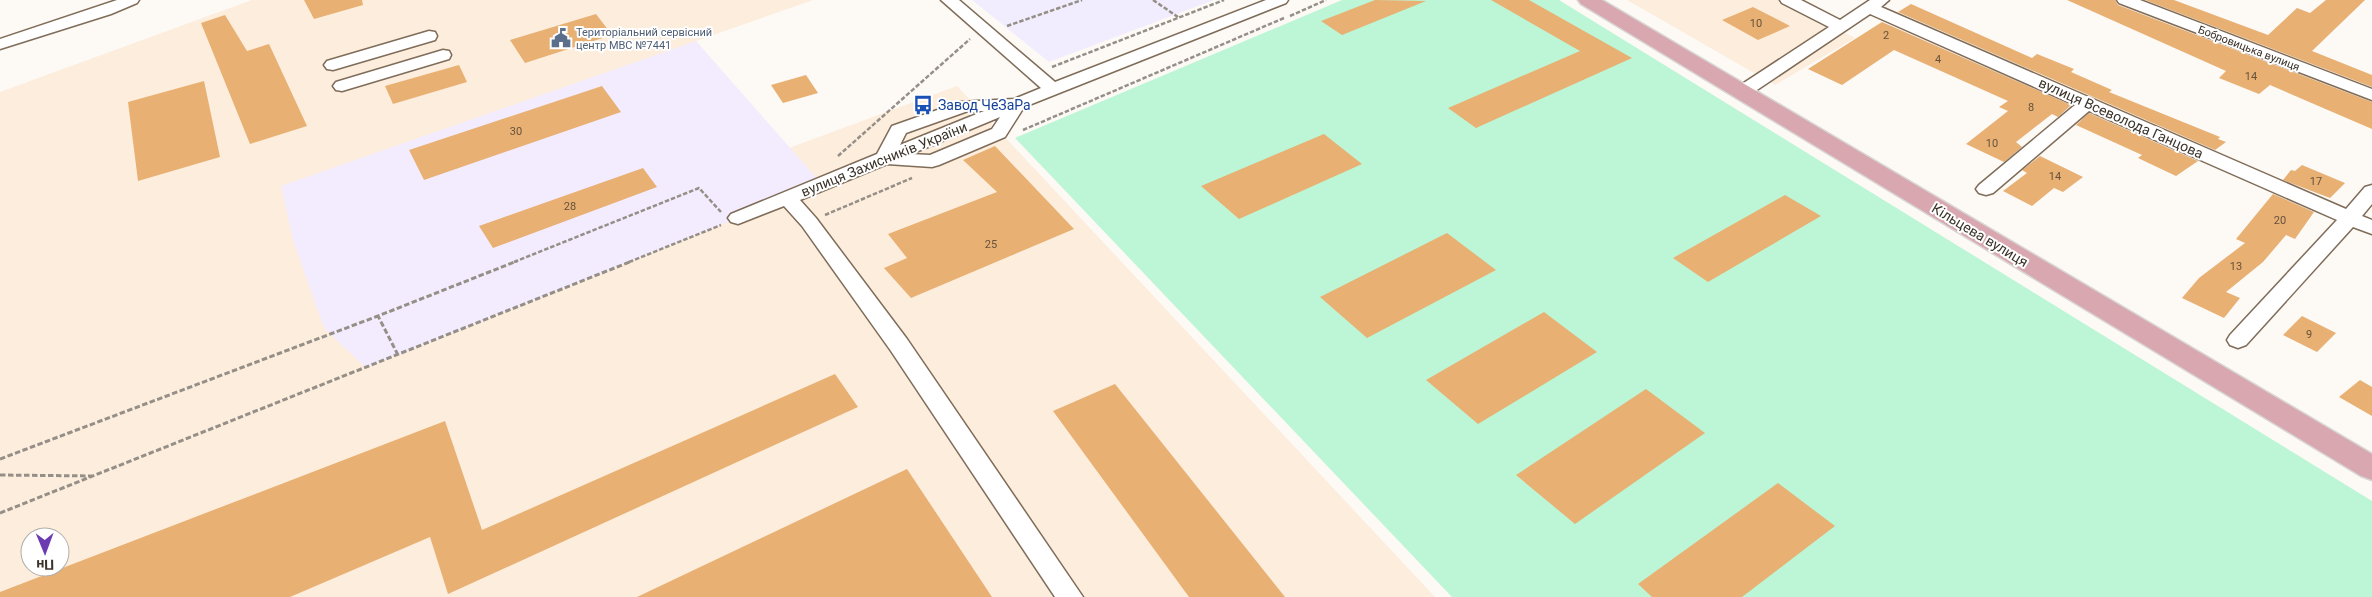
<svg xmlns="http://www.w3.org/2000/svg" width="2372" height="597" viewBox="0 0 2372 597" font-family="Roboto,sans-serif">
	<style>
		.built { fill: #fdeddc; fill-rule: evenodd }
		.education { fill: #f3ecfe }
		.medical { fill: #f2edfe }
		.green { fill: #bcf6d6 }
		.building { fill: #e8b073 }
		.lines { fill: none; stroke-linecap: round; stroke-linejoin: round }
		.minor-casing { stroke: #7f6c59; stroke-width: 3 }
		.major-casing { stroke: #d8d6d4; stroke-width: 3 }
		.path-far1 { stroke: #958f88; stroke-width: 2.5; stroke-dasharray: 4.5 2; stroke-linecap: butt }
		.path { stroke: #958f88; stroke-width: 3; stroke-dasharray: 5.5 2.5; stroke-linecap: butt }
		.minor { fill: #fff; fill-rule: evenodd }
		.major { fill: #d9a7af; fill-rule: evenodd }
		.labels { text-anchor: middle; stroke-width: 4; stroke-linejoin: round; paint-order: stroke }
		.number-label { font-size: 11px; fill: #66523c }
		.far-service-label { font-size: 11px; fill: #4e5e75; stroke: #fff; text-anchor: start }
		.far-street-label { font-size: 11px; fill: #3b332a; stroke: #fff }
		.transit-label { font-size: 14px; fill: #164399; stroke: #fff; text-anchor: start }
		.street-label { font-size: 14px; fill: #3b332a; stroke: #fff }
	</style>
	<rect width="100%" height="100%" fill="#fdf9f5"/>
	<path class="built" d="M252,0h561l-117,41 93,107 168,-62 478,511h-1435v-505zM30,537h30v30h-30z
		M1627,0h152l76,38 -80,47z"/>
	<path class="education" d="M696,41l126,143 -456,184 -42,-40 -31,-88 -12,-54z"/>
	<path class="medical" d="M972,0h242l-165,62z"/>
	<path class="green" d="M1342,0h217l813,501v96h-920l-437,-459z"/>
	<path class="building" d="M304,0h58l1,5 -49,14z
		M1375,0l51,1 -84,34 -21,-14z
		M1491,0h38l103,58 -156,70 -28,-20 132,-57z
		M2067,0h48l3,5 254,97v27l-102,-44 -11,9 -40,-16 7,-7z
		M2145,0h29l94,35 29,-27 13,5 16,-13h39l-53,51 60,24v12z
		M1911,4l121,54 5,-4 37,15 -3,3 41,18 -3,2 111,45 -2,2 8,3 -11,8 -317,-138z
		M1753,7l37,19 -32,14 -36,-20z
		M596,14l16,21 -87,28 -15,-23z
		M225,15l22,36 22,-7 38,82 -57,18 -49,-121z
		M1882,22l189,83 -13,12 -6,-3 -36,28 6,5 -18,15 -38,-18 42,-33 -9,-4 9,-6 -114,-51 -52,35 -34,-16z
		M459,65l8,17 -74,22 -8,-18z
		M806,75l12,18 -35,10 -12,-18z
		M204,81l16,76 -82,24 -10,-79z
		M602,86l19,26 -197,68 -15,-30z
		M2089,113l109,48 -22,15 -38,-18 4,-3 -66,-30z
		M1324,134l38,30 -123,55 -38,-33z
		M995,146l79,83 -163,69 -27,-30 23,-10 -19,-24 109,-42 -34,-32z
		M2040,156l43,21 -20,15 -9,-4 -22,18 -29,-15 24,-18 -5,-3z
		M2302,165l43,18 -15,15 -47,-18 8,-10 4,1z
		M643,168l14,19 -164,61 -14,-22z
		M2273,194l41,18 -19,27 -9,-4 -23,27 -37,30 14,6 -16,20 -42,-20 17,-20 46,-35 -9,-4z
		M1785,195l36,21 -113,66 -35,-24z
		M1447,233l49,37 -129,68 -47,-41z
		M1544,312l53,40 -119,72 -52,-44z
		M2302,316l34,17 -19,19 -34,-17z
		M835,374l23,33 -410,187 -18,-57 -140,60h-290v-5l445,-171 37,109z
		M2360,380l12,7v29l-33,-19z
		M1115,384l170,213h-96l-136,-186z
		M1646,389l59,44 -130,91 -59,-49z
		M907,469l85,128h-355z
		M1778,483l57,43 -93,71h-90l-14,-13z"/>
	<g class="lines">
		<defs>
			<path id="minor" d="M117,0h22l-2,3 -26,11 -111,35v-10z
				M941,0h18l96,82 211,-82h22l-2,3 -262,104 -19,30 -66,28 -7,2 -45,-3 -87,36 16,18 91,121 176,258h-28l-164,-246 -89,-125 -18,-20 -46,18 -7,-2 -3,-4 3,-4 146,-60 15,-28 68,-24 54,-3 27,-11zM968,111h16l-84,34 6,-12zM1000,117l-8,12 -62,26 -19,-1z
				M1780,0h21l39,20 30,-20h19l-8,7 465,202 19,-22 7,-2v19l-10,12 10,4v14l-19,-7 -107,118 -8,3 -8,-3 -3,-5 3,-5 107,-115 -248,-109 -96,82 -7,2 -7,-2 -3,-4 3,-4 96,-80 -205,-91 -122,82h-12l-3,-4 3,-4 93,-61 -47,-24z
				M2117,0h23l232,89v11l-253,-97z
				M429,31l6,1 2,4 -2,4 -102,30 -6,-1 -3,-4 3,-4z
				M443,50l6,1 2,4 -2,4 -107,32 -6,-1 -3,-4 3,-4z"/>
			<path id="major" d="M1578,0h24l770,454v26l-11,-4 -780,-472z"/>
		</defs>
		<use href="#minor" class="minor-casing"/>
		<use href="#major" class="major-casing"/>
		<path class="path-far1" d="M1153,0l25,17
			M1290,16l36,-16
			M1007,26l75,-26
			M1052,67l172,-67
			M1023,130l261,-112
			M838,156l132,-117
			M825,215l87,-37
			M514,262l185,-74 22,24
			M629,262l92,-37"/>
		<path class="path" d="M398,355l-20,-39 139,-55
			M0,459l378,-143
			M0,475l92,1
			M0,513l632,-252"/>
		<use href="#minor" class="minor"/>
		<use href="#major" class="major"/>
	</g>
	<defs>
		<symbol id="civic-bare" viewBox="-9 -9 18 18"><path d="M-.6-6.5H3V-4.5H.6V-3L4-1V1h2V6H-6V1h2V-1L-.6-3ZM-1.2 2.5V6h2.4V2.5Z" fill="#5c6f8a" stroke="#fff" stroke-width="2.5" paint-order="stroke"/></symbol>
		<symbol id="bus-bare" viewBox="-9 -9 18 18"><path d="M-5-6H5V4H4V6H2V4H-2V6H-4V4H-5ZM-3.5-4V0h7V-4ZM-3.5 1.2v1.5H-2V1.2ZM2 1.2v1.5H3.5V1.2Z" fill="#1a4fb4" stroke="#fff" stroke-width="2.5" paint-order="stroke"/></symbol>
	</defs>
	<g fill-rule="evenodd">
		<use href="#civic-bare" x="547" y="24" width="28" height="28"/>
		<use href="#bus-bare" x="909" y="91" width="28" height="28"/>
	</g>
	<g class="labels">
		<g class="number-label">
			<text x="1756" y="27">10</text>
			<text x="1886" y="39">2</text>
			<text x="1938" y="63">4</text>
			<text x="2251" y="80">14</text>
			<text x="2031" y="111">8</text>
			<text x="516" y="135">30</text>
			<text x="1992" y="147">10</text>
			<text x="2055" y="180">14</text>
			<text x="2316" y="185">17</text>
			<text x="570" y="210">28</text>
			<text x="2280" y="224">20</text>
			<text x="991" y="248">25</text>
			<text x="2236" y="270">13</text>
			<text x="2309" y="338">9</text>
		</g>
		<g class="far-service-label">
			<text x="576" y="36">Територіальний сервісний<tspan x="576" dy="13">центр МВС №7441</tspan></text>
		</g>
		<g class="far-street-label">
			<text transform="translate(2249 48) rotate(21)" y="4">Бобровицька вулиця</text>
		</g>
		<g class="transit-label">
			<text x="938" y="110">Завод ЧеЗаРа</text>
		</g>
		<g class="street-label">
			<text transform="translate(2121 118) rotate(24)" y="5">вулиця Всеволода Ганцова</text>
			<text transform="translate(884 159) rotate(-22)" y="5">вулиця Захисників України</text>
			<text transform="translate(1980 235) rotate(31)" y="5">Кільцева вулиця</text>
		</g>
	</g>
	<g transform="translate(45 552) rotate(179)"><circle r="24" fill="#ffffff" stroke="#b1adaa"/>
	<path d="M0-4L9 19L0 12L-9 19Z" fill="#6c3bb2"/>
	<text y="-8" font-size="14" font-weight="bold" text-anchor="middle" fill="#3b332a">Пн</text>
	</g>
</svg>
